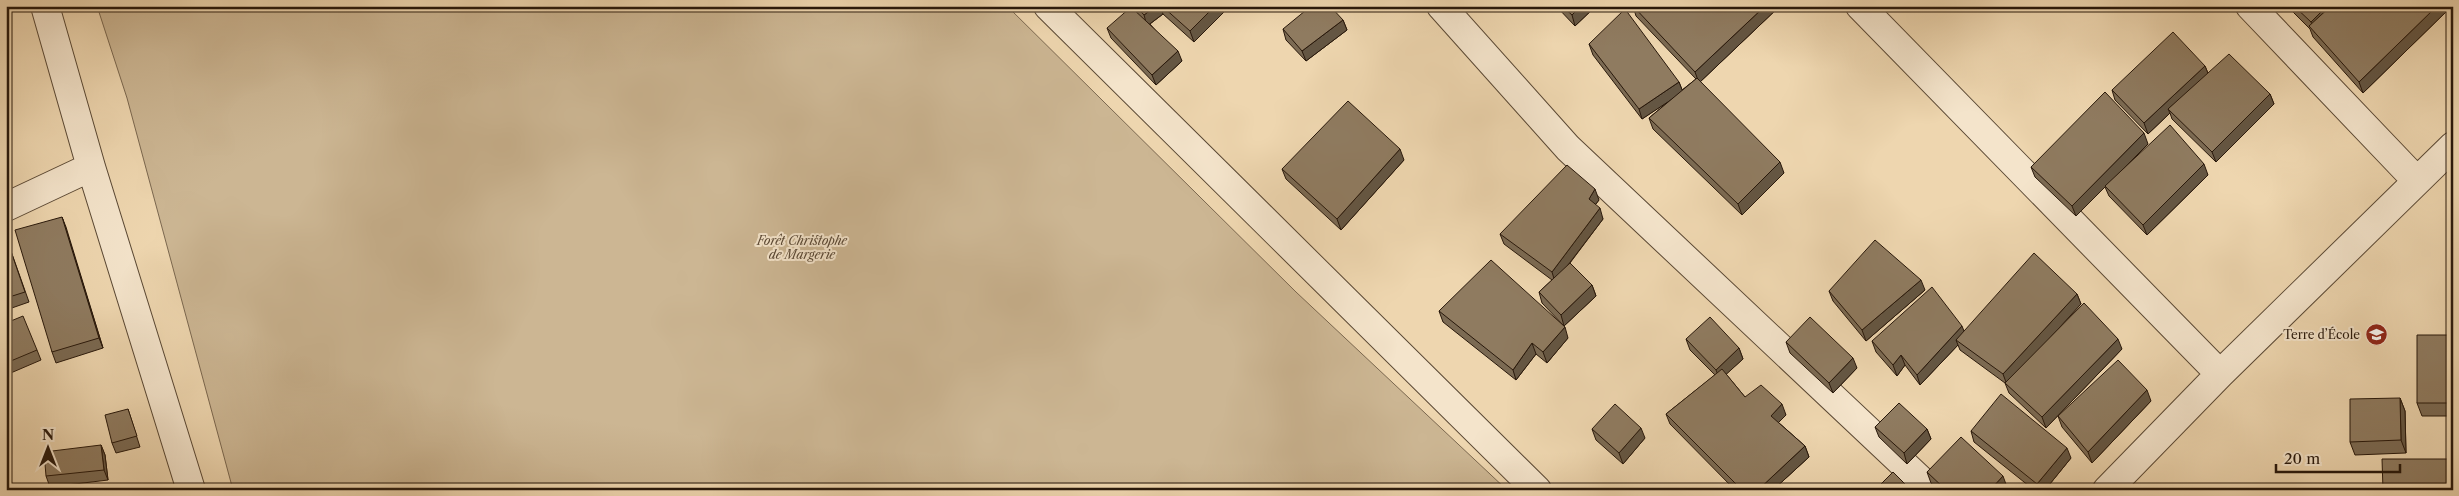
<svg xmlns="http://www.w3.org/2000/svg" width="2459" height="496" viewBox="0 0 2459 496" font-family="'Libre Caslon Text',serif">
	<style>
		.green { fill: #ccb693; stroke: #7a674f }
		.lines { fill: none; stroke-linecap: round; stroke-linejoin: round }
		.street-casing { stroke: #5a4834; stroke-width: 30 }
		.street { stroke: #f4e4cb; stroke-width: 28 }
		.wall { fill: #7b6a53; stroke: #28180b }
		.shaded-wall { fill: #645643; stroke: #28180b }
		.building { fill: #8f7b60; stroke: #28180b }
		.labels { text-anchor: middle; stroke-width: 4; stroke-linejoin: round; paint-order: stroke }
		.park-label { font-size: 12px; font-style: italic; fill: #594734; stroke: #f4e4cb }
		.poi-label { font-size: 12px; fill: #28180b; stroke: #f4e4cb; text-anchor: end }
	</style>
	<rect width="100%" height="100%" fill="#eed6af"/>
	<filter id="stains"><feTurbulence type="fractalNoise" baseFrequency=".004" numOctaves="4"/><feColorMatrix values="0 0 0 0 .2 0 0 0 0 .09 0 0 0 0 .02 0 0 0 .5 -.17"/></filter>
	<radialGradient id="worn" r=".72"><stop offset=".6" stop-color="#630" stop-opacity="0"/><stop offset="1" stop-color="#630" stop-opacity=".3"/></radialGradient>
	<path class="green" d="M97,6h910l289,286 211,198h-1274l-106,-392z"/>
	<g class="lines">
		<defs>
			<path id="street" d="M45,6l46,161 100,323
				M1048,6l489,484
				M1441,6l127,142 363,342
				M1860,6l360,368
				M2250,6l167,175
				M6,207l85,-40
				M2107,490l113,-116 233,-228"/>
		</defs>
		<use href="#street" class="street-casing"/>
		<use href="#street" class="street"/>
	</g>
	<path class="wall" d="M1135,6h90l1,4 -32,32 -31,-28 -13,10 32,37 -26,24 -45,-47 -4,-10 30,-15z
		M1556,6h40l-21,20z
		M1633,6h147l-80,76 84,91 -42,42 -89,-86 -4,-11 20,-17 -27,18 -49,-64 -4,-11 90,38 3,8 14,-11 -60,-63z
		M2287,6h165l-89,87 -50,-56 -3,-8z
		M1343,20l4,10 -41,31 -20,-21 -3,-11z
		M2205,66l3,7 62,21 4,10 -58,58 -44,-43 -2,-6 -22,21 -33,-34 -3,-10z
		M2148,144l-24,24 84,7 -61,60 -38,-39 -4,-9 -29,29 -41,-39 -4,-10z
		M1404,160l-63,70 -55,-51 -4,-10z
		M1599,200l-4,5 8,14 -33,44 22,22 4,11 -32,30 -22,-23 -3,-11 13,-12 -48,-36 -4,-10z
		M62,217l41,131 -47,15 -4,-11z
		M6,237l23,65 -23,8z
		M1925,290l-59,51 -33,-40 -4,-10z
		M2077,294l4,10 -33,35 74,10 -76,79 -37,-35 -4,-10 -45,-33 -2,-5 -38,40 -15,-20 -8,11 -21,-24 -4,-11 92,-10z
		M1439,311l129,27 -21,25 -11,-9 -20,26 -73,-58z
		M6,323l31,27 4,10 -35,15z
		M2453,335v81h-31l-5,-13z
		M1686,339l53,9 4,11 -17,15 19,23 41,18 -8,7 27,24 4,11 -36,33h-38l-65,-66 -4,-10 49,-39 -25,-25z
		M1786,342l71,26 -24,25 -43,-40z
		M2400,398l5,13 1,42 -51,2 -5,-13z
		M2151,401l-59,62 -30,-36 -4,-11z
		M128,409l12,38 -24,6 -4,-10z
		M1875,427l52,2 4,10 -24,25 -28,-27z
		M1592,429l53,9 -22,26 -27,-24z
		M1971,431l100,27 -26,32h-11l-60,-48z
		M101,445l4,10 3,25 -58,7 -4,-11z
		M1927,472l80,15 -2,3h-66l-8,-7z"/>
	<path class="shaded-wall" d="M1156,6h4l3,8 -16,12 -3,-11z
		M1215,6h10l1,4 -32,32 -4,-11z
		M1581,6h15l-21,20 -3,-11z
		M1765,6h15l-81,77 -4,-11z
		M2327,6h15l-27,27 -4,-11z
		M2437,6h15l-89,87 -4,-11z
		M1343,20l4,10 -41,31 -4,-10z
		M1178,51l4,10 -26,24 -4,-10z
		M2205,66l4,10 -41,33 2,4 -22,21 -4,-11z
		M1679,82l4,10 -41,27 -3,-10z
		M2270,94l4,10 -58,58 -4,-10z
		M2144,133l4,11 -72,72 -4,-10z
		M1400,149l4,11 -63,70 -4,-11z
		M1780,162l4,11 -42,42 -4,-11z
		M2204,164l4,11 -61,60 -4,-10z
		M1595,189l4,11 -7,9 -3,-10z
		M1600,208l3,11 -48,63 -3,-10z
		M62,217l4,10 37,121 -4,-10z
		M1921,280l4,10 -59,51 -4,-11z
		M1592,285l4,11 -32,30 -3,-11z
		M2077,294l4,10 -74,81 -4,-11z
		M1962,326l4,10 -10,4 2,5 -38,40 -3,-10z
		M1565,327l3,11 -21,25 -4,-11z
		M2118,339l4,10 -76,79 -4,-11z
		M1532,343l4,11 -20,26 -3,-10z
		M1739,348l4,11 -23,21 -4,-10z
		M1901,355l4,10 -8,11 -4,-11z
		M1853,358l4,10 -24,25 -4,-10z
		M2147,390l4,11 -59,62 -4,-11z
		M2400,398l5,13 1,42 -5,-13z
		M1782,404l4,11 -11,11 -4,-10z
		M1641,428l4,10 -22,26 -4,-11z
		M1927,429l4,10 -24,25 -3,-11z
		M101,445l4,10 3,25 -4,-10z
		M1805,446l4,11 -36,33h-15z
		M2067,448l4,10 -26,32h-6l-2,-6z
		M2003,476l4,11 -2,3h-15z"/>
	<path class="building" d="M1136,6h20l-12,9z
		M1162,6h53l-25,25z
		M1311,6h19l13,14 -41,31 -19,-22z
		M1562,6h19l-9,9z
		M1633,6h132l-70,66z
		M2294,6h33l-16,16z
		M2331,6h106l-78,76 -50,-56z
		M1131,7l47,44 -26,24 -45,-47z
		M1625,9l54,73 -40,27 -50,-65z
		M2173,32l32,34 -61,57 -32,-33z
		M2229,54l41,40 -58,58 -44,-43z
		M1697,78l83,84 -42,42 -89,-86z
		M2105,92l39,41 -72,73 -41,-39z
		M1348,101l52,48 -63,70 -55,-50z
		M2170,125l34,39 -61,61 -38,-39z
		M1567,165l28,24 -6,10 11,9 -48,64 -52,-38z
		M62,217l37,121 -47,14 -37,-122z
		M6,237l19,55 -19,6z
		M1875,240l46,40 -59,50 -33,-39z
		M2034,253l43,41 -74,80 -47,-34z
		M1491,260l74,67 -22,25 -11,-9 -19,27 -74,-59z
		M1570,263l22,22 -31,30 -22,-23z
		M1932,287l30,39 -45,49 -16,-20 -8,10 -21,-24z
		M2084,303l34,36 -76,78 -37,-34z
		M23,316l14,34 -31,13v-40z
		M1710,317l29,31 -23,22 -30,-31z
		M1810,317l43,41 -24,25 -43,-41z
		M2417,335h36v68h-36z
		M2118,360l29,30 -59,62 -30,-36z
		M1722,369l23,28 16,-12 21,19 -11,12 34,30 -47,44h-16l-76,-76z
		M2001,394l66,54 -30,36 -66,-53z
		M2400,398l1,42 -51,2v-43z
		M1899,403l28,26 -23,24 -29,-26z
		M1615,404l26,24 -22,25 -27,-24z
		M128,409l9,27 -25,7 -7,-28z
		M1961,437l42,39 -13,14h-44l-19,-18z
		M101,445l3,25 -58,6 -2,-24z
		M2382,459h71v31h-70z
		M1893,472l18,18h-36z"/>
	<defs>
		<symbol id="school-disc" viewBox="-11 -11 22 22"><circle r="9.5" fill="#8f2418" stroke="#f4e4cb"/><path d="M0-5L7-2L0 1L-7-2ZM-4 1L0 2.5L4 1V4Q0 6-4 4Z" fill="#fff"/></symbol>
	</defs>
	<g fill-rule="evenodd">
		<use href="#school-disc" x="2364" y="322" width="25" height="25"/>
	</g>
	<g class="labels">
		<g class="park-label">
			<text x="802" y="245">Forêt Christophe<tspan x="802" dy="14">de Margerie</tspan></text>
		</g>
		<g class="poi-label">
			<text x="2360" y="339">Terre d’École</text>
		</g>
	</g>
	<rect width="2459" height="496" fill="none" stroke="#eed6af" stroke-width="25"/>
	<rect x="8" y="8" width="2444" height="481" fill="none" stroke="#28180b" stroke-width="2.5"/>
	<rect x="12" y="12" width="2434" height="471" fill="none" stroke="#28180b"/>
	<g transform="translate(48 448)" stroke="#f4e4cb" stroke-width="4" paint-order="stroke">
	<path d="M0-4L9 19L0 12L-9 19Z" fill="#28180b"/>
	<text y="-8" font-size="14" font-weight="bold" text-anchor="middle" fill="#28180b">N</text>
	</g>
	<path d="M2276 464v8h124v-8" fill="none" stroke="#28180b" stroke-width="2.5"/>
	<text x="2284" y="464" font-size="15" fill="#28180b" stroke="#f4e4cb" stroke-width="4" paint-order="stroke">20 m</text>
	<rect width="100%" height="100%" filter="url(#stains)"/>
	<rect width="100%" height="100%" fill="url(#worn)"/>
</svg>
